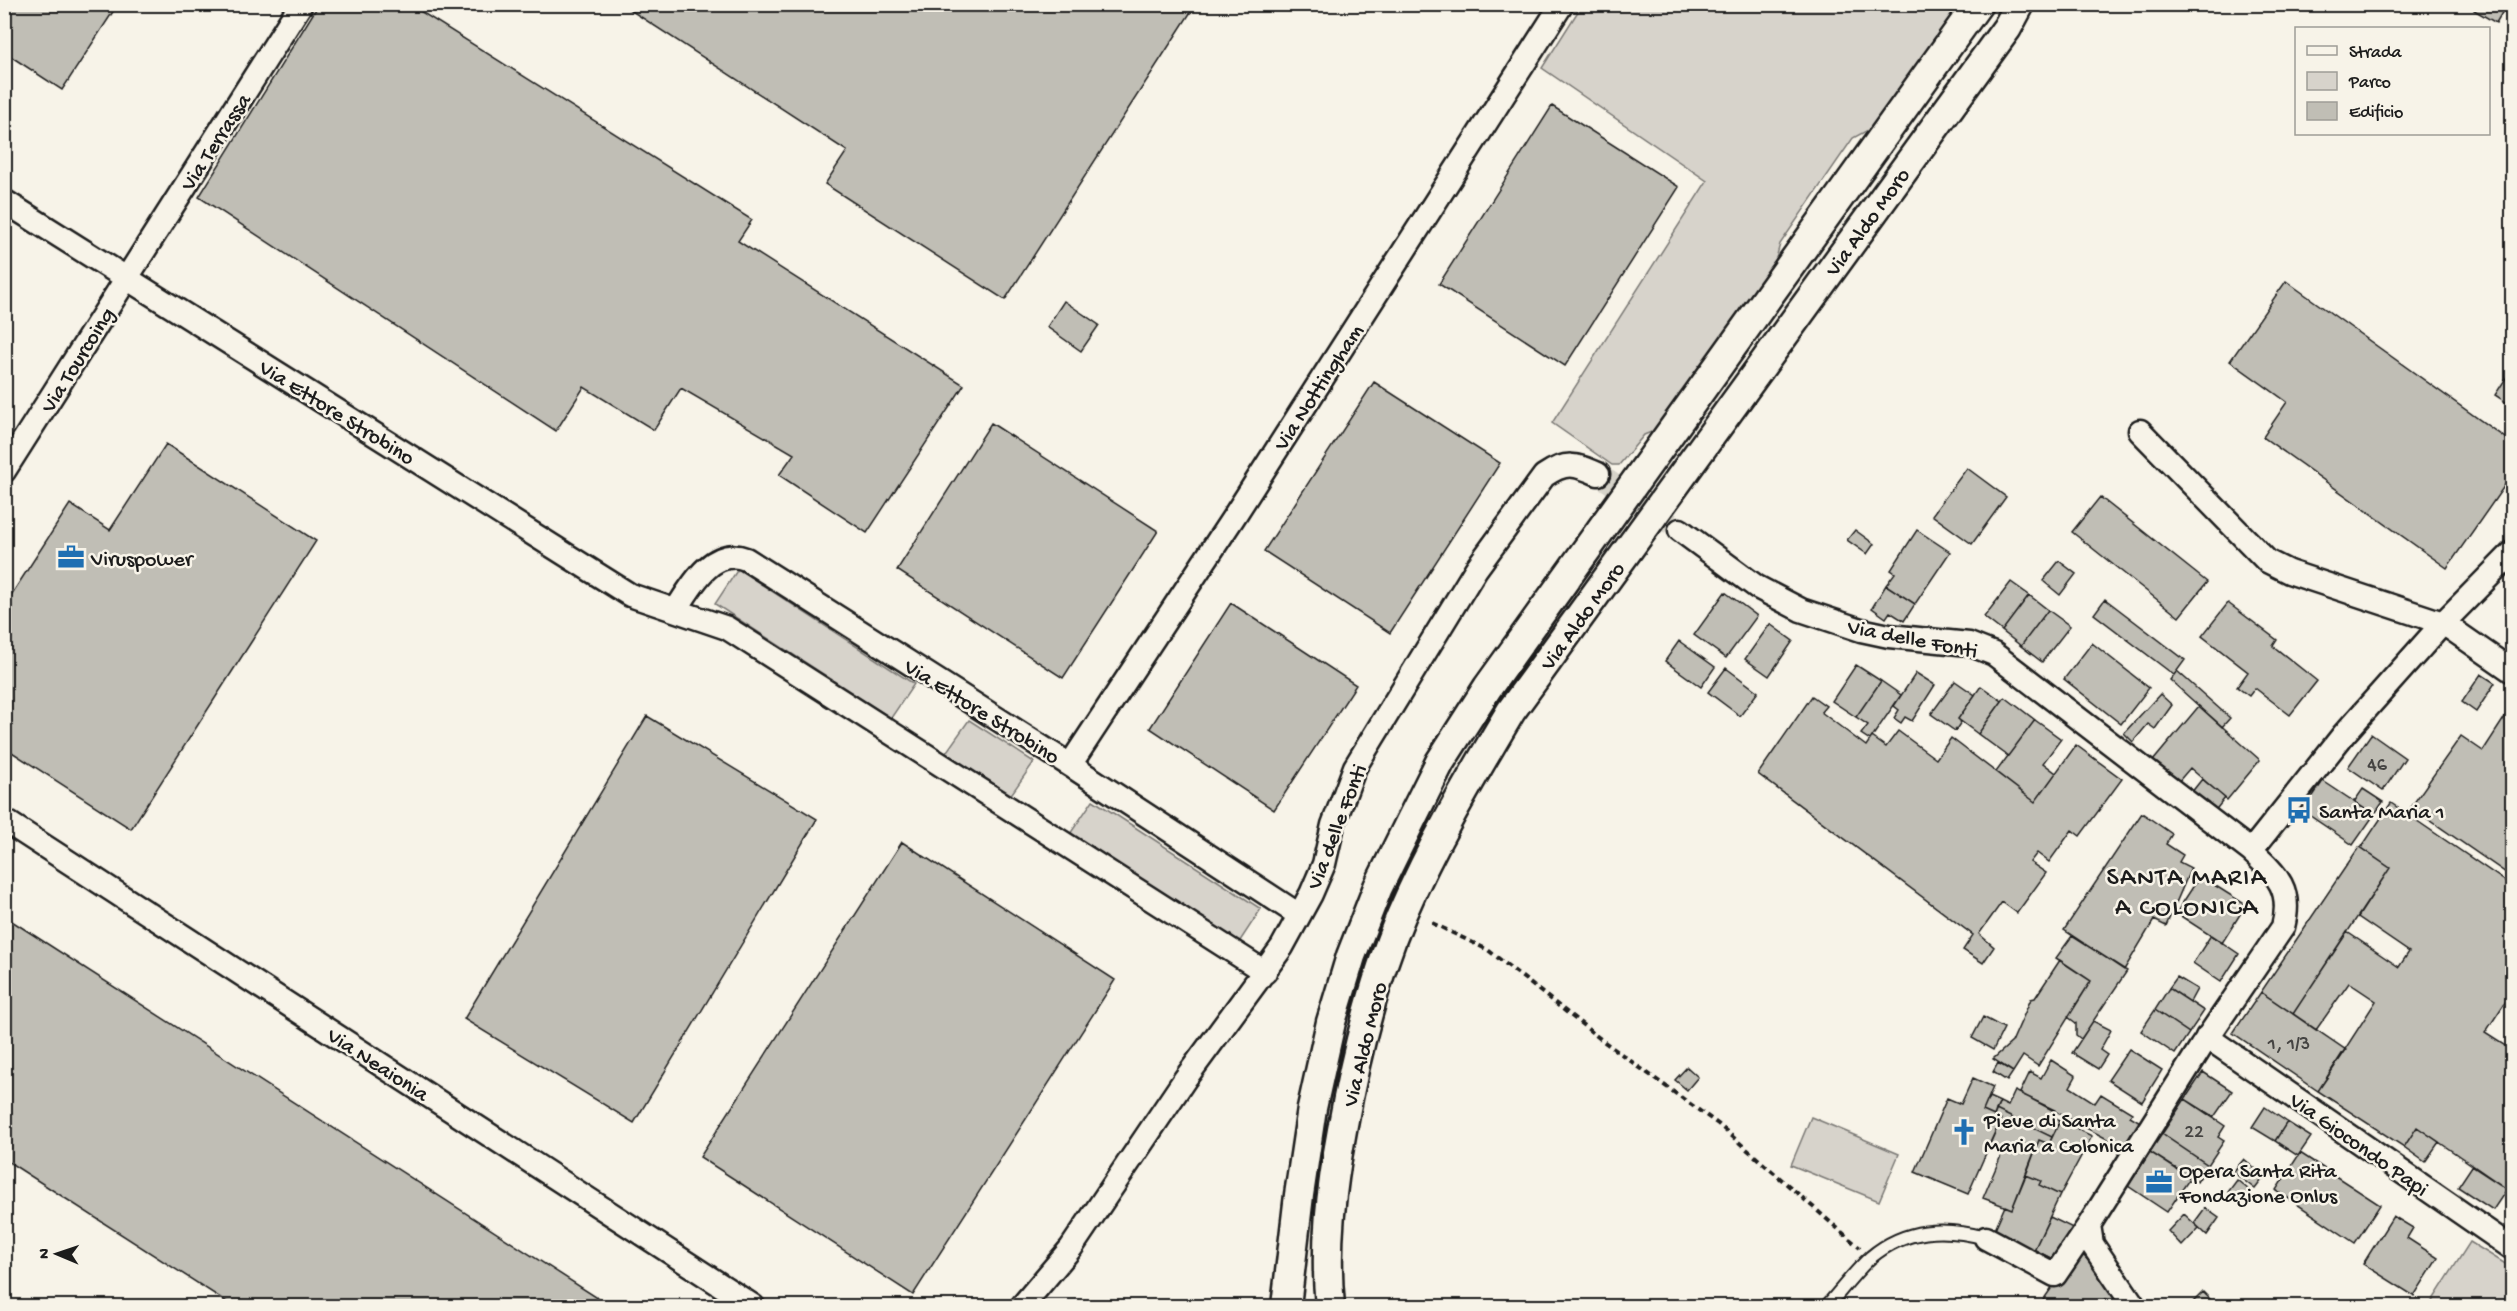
<svg xmlns="http://www.w3.org/2000/svg" width="2517" height="1311" viewBox="0 0 2517 1311" font-family="'Gochi Hand',sans-serif">
	<style>
		.green { fill: #d7d3cb; stroke: #7a7874; stroke-width: 1.5 }
		.building { fill: #c0beb5; stroke: #1c1c1c; stroke-width: 1.5 }
		.lines { fill: none; stroke-linecap: round; stroke-linejoin: round }
		.minor-tunnel { stroke: #d6d3c9; stroke-width: 22; stroke-dasharray: 22 11; stroke-linecap: butt }
		.service-casing { stroke: #1c1c1c; stroke-width: 16 }
		.minor-casing { stroke: #1c1c1c; stroke-width: 27 }
		.tertiary-casing { stroke: #1c1c1c; stroke-width: 33 }
		.path { stroke: #1c1c1c; stroke-width: 4; stroke-dasharray: 6 4.5; stroke-linecap: butt }
		.service { stroke: #f7f3e8; stroke-width: 12 }
		.minor { stroke: #f7f3e8; stroke-width: 22 }
		.tertiary { stroke: #f7f3e8; stroke-width: 28 }
		.labels { text-anchor: middle; stroke-width: 5; stroke-linejoin: round; paint-order: stroke }
		.number-label { font-size: 20px; fill: #454442 }
		.street-label { font-size: 22px; fill: #1c1c1c; stroke: #f7f3e8 }
		.poi-label { font-size: 22px; fill: #1c1c1c; stroke: #f7f3e8; text-anchor: start }
		.quarter-label { font-size: 26px; letter-spacing: 1.5px; fill: #1c1c1c; stroke: #f7f3e8 }
	</style>
	<rect width="100%" height="100%" fill="#f7f3e8"/>
	<filter id="ink" filterUnits="userSpaceOnUse"><feTurbulence type="fractalNoise" baseFrequency=".0167" numOctaves="2"/><feDisplacementMap in="SourceGraphic" scale="12" xChannelSelector="R" yChannelSelector="G"/><feConvolveMatrix kernelMatrix="1 2 1 2 8 2 1 2 1" color-interpolation-filters="sRGB"/></filter>
	<g filter="url(#ink)">
		<path class="green" d="M1582,5h378l-90,124 -17,9 -73,106 -5,18 -121,169 -10,4 -25,30h-7l-60,-42 155,-242 -165,-113z
			M738,569l176,115 -23,34 -176,-114z
			M969,720l65,42 -24,34 -65,-42z
			M1093,800l168,109 -23,35 -168,-110z
			M1811,1117l88,37 -20,47 -88,-36z
			M2470,1242l42,26v38h-83z"/>
		<path class="building" d="M4,4h114l-56,86 -58,-38z
			M319,4h90l343,216 -14,21 226,144 -97,148 -88,-58 15,-21 -113,-66 -27,42 -70,-43 -28,44 -357,-234z
			M621,4h575l-191,296 -180,-116 22,-33z
			M2478,4h29l-11,19 -22,-13z
			M1552,106l127,81 -114,179 -126,-82z
			M2286,281l226,162v32l-65,93 -184,-131 24,-35 -57,-41z
			M1064,301l35,24 -18,26 -34,-24z
			M2508,375l4,3v28l-17,-11z
			M1374,382l126,81 -110,170 -126,-82z
			M991,423l167,108 -95,147 -166,-108z
			M166,444l150,97 -185,288 -127,-82v-141l66,-102 40,26z
			M1967,468l39,29 -34,47 -40,-29z
			M2100,497l107,85 -28,35 -107,-85z
			M1855,530l19,14 -7,10 -20,-14z
			M1917,530l33,22 -35,52 -29,-19 9,-12 -4,-3z
			M2059,561l17,13 -16,21 -17,-14z
			M2011,582l18,13 -27,36 -18,-14z
			M1886,585l29,19 -11,17 -14,-9 -4,6 -14,-10z
			M1725,592l32,24 -31,42 -32,-23z
			M2029,595l19,15 -27,36 -19,-15z
			M2105,599l80,61 -11,15 -80,-61z
			M1231,603l125,82 -82,125 -124,-82z
			M2228,603l49,37 -4,6 44,35 -27,34 -35,-27 -6,8 -12,-9 11,-15 -46,-36z
			M2048,610l22,16 -28,36 -21,-16z
			M1770,624l23,17 -24,35 -24,-17z
			M1679,641l36,26 -14,20 -36,-26z
			M2092,643l57,45 -28,36 -57,-45z
			M1856,665l25,16 -25,36 -24,-16z
			M1726,668l32,24 -18,24 -32,-24z
			M2177,671l53,47 -8,9 -52,-47z
			M1916,673l19,12 -23,36 -7,-4 -4,6 -7,-5 5,-8 -5,-4z
			M2481,674l14,9 -19,29 -14,-10z
			M1881,681l20,14 -31,45 -9,-6 7,-9 -12,-8z
			M1955,681l20,14 -17,24 3,3 -6,9 -24,-17z
			M1981,686l21,15 -24,33 -20,-15z
			M2160,694l12,11 -17,24 -7,-5 -15,18 -9,-9z
			M1812,696l14,10 -5,6 45,34 6,-9 14,10 12,-16 38,28 15,-21 84,64 41,-57 46,34 -42,57 -8,-6 -23,32 -12,-9 -7,9 16,11 -29,40 -15,-11 -23,32 15,13 -11,16 -20,-13 10,-15 -215,-161z
			M2005,697l30,23 -27,36 -30,-22z
			M2199,706l61,54 -33,40 -37,-32 -12,14 -25,-21z
			M2512,706v171l-101,-70 50,-71 22,15z
			M647,716l170,103 -183,304 -170,-104z
			M2035,720l26,19 -18,24 13,10 -21,29 -39,-30z
			M2371,734l34,24 -22,33 -35,-24z
			M2202,779l23,19 -11,14 -23,-19z
			M2323,781l51,34 -21,30 -50,-34z
			M2363,789l20,13 -9,13 -20,-13z
			M2391,803l121,83v106l-27,41 25,16 2,-4v136l-5,8 -90,-62 -13,20 -86,-56 58,-90 -27,-18 -33,47 -23,-16 54,-82 52,35 10,-15 -51,-35 32,-49 -29,-20z
			M2142,813l30,21 -6,10 17,11 -4,7 12,6 -25,58 -12,-6 -30,50 -60,-40z
			M902,842l213,138 -202,315 -213,-138z
			M2359,847l31,21 -97,146 -32,-22z
			M2200,876l46,29 -24,38 -46,-30z
			M4,916l606,390h-377l-229,-147z
			M2211,935l28,19 -18,28 -28,-19z
			M2072,936l55,35 -46,68 -5,-4v-12l-8,-6 23,-36 -35,-23z
			M2060,960l31,21 -53,85 -15,-10 -10,16 -20,-13 19,-17 19,-43 4,-1z
			M2177,977l20,12 -7,13 -21,-14z
			M2169,988l35,23 -15,22 -34,-23z
			M2261,992l85,58 -28,41 -85,-58z
			M2155,1010l34,23 -14,21 -34,-23z
			M1983,1017l21,11 -11,22 -21,-12z
			M2093,1021l18,9 -11,20 7,5 -9,14 -26,-16z
			M2129,1049l33,21 -20,32 -34,-22z
			M2051,1060l25,16 -6,11 25,16 6,-9 31,19 -2,3 12,7 -16,26 -106,-56 10,-21 11,6z
			M1998,1063l15,9 -6,9 -14,-9z
			M1687,1067l11,10 -11,13 -12,-10z
			M2203,1072l29,19 -18,26 -29,-18z
			M1973,1078l20,9 -10,24 18,8 -33,75 -53,-22 32,-74 14,6z
			M2015,1091l40,19 -3,7 8,4 -8,16 -56,-27 4,-8 8,4z
			M1989,1097l11,5 -6,14 -11,-5z
			M2185,1099l40,27 -7,11 6,4 -16,24 -46,-31z
			M2265,1107l22,15 -12,19 -23,-14z
			M1996,1110l56,27 -3,7 -10,-4 -27,69 -29,-11 20,-47 -14,-6 12,-26 -7,-3z
			M2060,1121l32,15 -32,59 -21,-10 2,-4 -15,-6 13,-35 10,4z
			M2287,1122l24,15 -13,19 -23,-15z
			M2417,1127l22,15 -14,20 -21,-15z
			M2162,1134l46,31 -11,17 -47,-30z
			M2150,1152l40,26 -23,34 -39,-26z
			M2300,1153l80,52 -25,38 -79,-53z
			M2244,1159l21,17 -10,13 -22,-17z
			M2472,1166l35,23 -14,21 -35,-23z
			M2026,1175l15,6 -2,4 21,10 -26,55 -40,-19 11,-25 7,3z
			M2237,1180l12,10 -9,11 -12,-9z
			M2205,1208l14,10 -12,17 -13,-12z
			M2184,1214l15,14 -17,18 -14,-15z
			M2393,1216l20,12 -6,10 31,20 -24,38 -51,-32z
			M2050,1217l25,12 -16,33 -25,-12z
			M2081,1253l32,33 12,20h-14l-6,-7 -6,7h-60l16,-23z
			M2203,1292l14,14h-28z"/>
		<g class="lines">
			<path class="minor-tunnel" d="M1598,474l82,56"/>
			<defs>
				<path id="service" d="M1827,1306c14,-15 28,-35 44,-49 35,-29 73,-30 115,-19"/>
				<path id="minor" d="M4,201l626,394 97,33 538,344
					M2140,431l127,130 22,11 154,51 69,48
					M4,471l297,-467
					M1680,530l77,57 44,23 60,20 28,6 80,8 25,10 257,197c26,24 42,38 32,76l-82,120 -112,178 3,19 42,62
					M676,610c15,-24 37,-64 70,-51l324,206 229,150
					M1070,765l163,-247 329,-514
					M4,820l749,486
					M2251,851l93,-117 99,-111 69,-70
					M2207,1037l305,211
					M1986,1238l69,37 34,-50
					M1022,1306l49,-58 114,-169 97,-132 29,-53 13,-30 9,-39 22,-58 121,-198 68,-93c22,-15 31,-12 54,-2"/>
				<path id="tertiary" d="M1286,1306l13,-111 13,-87 19,-86 20,-66 27,-69 31,-63 31,-62 48,-75 490,-683
					M1330,1306c-6,-59 1,-117 12,-176 13,-73 30,-145 59,-214 31,-72 70,-138 110,-205l496,-683 13,-24"/>
			</defs>
			<use href="#service" class="service-casing"/>
			<use href="#minor" class="minor-casing"/>
			<use href="#tertiary" class="tertiary-casing"/>
			<path class="path" d="M1432,923l56,27 115,91 115,83 142,124"/>
			<use href="#service" class="service"/>
			<use href="#minor" class="minor"/>
			<use href="#tertiary" class="tertiary"/>
		</g>
	</g>
	<defs>
		<symbol id="office-bare" viewBox="-9 -9 18 18"><path d="M-6-3h4V-5.5h4V-3h4V5H-6ZM-1-4.5V-3h2v-1.5ZM-6 0V1H6V0Z" fill="#1f6fb2" stroke="#f7f3e8" stroke-width="2.5" paint-order="stroke"/></symbol>
		<symbol id="bus-bare" viewBox="-9 -9 18 18"><path d="M-5-6H5V4H4V6H2V4H-2V6H-4V4H-5ZM-3.5-4V0h7V-4ZM-3.5 1.2v1.5H-2V1.2ZM2 1.2v1.5H3.5V1.2Z" fill="#1f6fb2" stroke="#f7f3e8" stroke-width="2.5" paint-order="stroke"/></symbol>
		<symbol id="church-bare" viewBox="-9 -9 18 18"><path d="M-1.2-6h2.4v3.5h3.3v2.4h-3.3V6h-2.4V-.1h-3.3v-2.4h3.3Z" fill="#1f6fb2" stroke="#f7f3e8" stroke-width="2.5" paint-order="stroke"/></symbol>
	</defs>
	<g fill-rule="evenodd">
		<use href="#office-bare" x="52" y="538" width="38" height="38"/>
		<use href="#bus-bare" x="2280" y="791" width="38" height="38"/>
		<use href="#church-bare" x="1945" y="1113" width="38" height="38"/>
		<use href="#office-bare" x="2140" y="1163" width="38" height="38"/>
	</g>
	<g class="labels">
		<g class="number-label">
			<text x="2377" y="770">46</text>
			<text x="2289" y="1049">1, 1/3</text>
			<text x="2194" y="1137">22</text>
		</g>
		<g class="street-label">
			<text transform="translate(214 141) rotate(-57)" y="8">Via Terrassa</text>
			<text transform="translate(1866 221) rotate(-54)" y="8">Via Aldo Moro</text>
			<text transform="translate(76 359) rotate(-58)" y="8">Via Tourcoing</text>
			<text transform="translate(1317 386) rotate(-57)" y="8">Via Nottingham</text>
			<text transform="translate(338 411) rotate(32)" y="8">Via Ettore Strobino</text>
			<text transform="translate(1581 615) rotate(-54)" y="8">Via Aldo Moro</text>
			<text transform="translate(1913 637) rotate(11)" y="8">Via delle Fonti</text>
			<text transform="translate(983 710) rotate(32)" y="8">Via Ettore Strobino</text>
			<text transform="translate(1335 826) rotate(-69)" y="8">Via delle Fonti</text>
			<text transform="translate(1363 1044) rotate(-76)" y="8">Via Aldo Moro</text>
			<text transform="translate(379 1063) rotate(33)" y="8">Via Neaionia</text>
			<text transform="translate(2360 1143) rotate(35)" y="8">Via Giocondo Papi</text>
		</g>
		<g class="poi-label">
			<text x="91" y="565">Viruspower</text>
			<text x="2319" y="818">Santa Maria 1</text>
			<text x="1984" y="1127">Pieve di Santa<tspan x="1984" dy="25">Maria a Colonica</tspan></text>
			<text x="2179" y="1177">Opera Santa Rita<tspan x="2179" dy="25">Fondazione Onlus</tspan></text>
		</g>
		<g class="quarter-label">
			<text x="2187" y="884">SANTA MARIA<tspan x="2187" dy="30">A COLONICA</tspan></text>
		</g>
	</g>
	<rect width="2517" height="1311" fill="none" stroke="#f7f3e8" stroke-width="24"/>
	<rect x="12" y="12" width="2493" height="1287" fill="none" stroke="#1c1c1c" stroke-width="2" filter="url(#ink)"/>
	<rect x="2295" y="27" width="195" height="108" fill="#f7f3e8" stroke="#9f9d96" stroke-width="1.5"/>
	<rect x="2307" y="46" width="30" height="9" fill="#f7f3e8" stroke="#9f9d96" stroke-width="1.5"/>
	<text x="2349" y="57" font-size="18" fill="#1c1c1c">Strada</text>
	<rect x="2307" y="72" width="30" height="18" fill="#d7d3cb" stroke="#9f9d96" stroke-width="1.5"/>
	<text x="2349" y="87" font-size="18" fill="#1c1c1c">Parco</text>
	<rect x="2307" y="102" width="30" height="18" fill="#c0beb5" stroke="#9f9d96" stroke-width="1.5"/>
	<text x="2349" y="117" font-size="18" fill="#1c1c1c">Edificio</text>
	<g transform="translate(57 1254) rotate(272)" stroke="#f7f3e8" stroke-width="4.5" paint-order="stroke">
	<path d="M0-4.5L10 22L0 15L-10 22Z" fill="#1c1c1c"/>
	<text y="-9" font-size="16" font-weight="bold" text-anchor="middle" fill="#1c1c1c">N</text>
	</g>
</svg>
